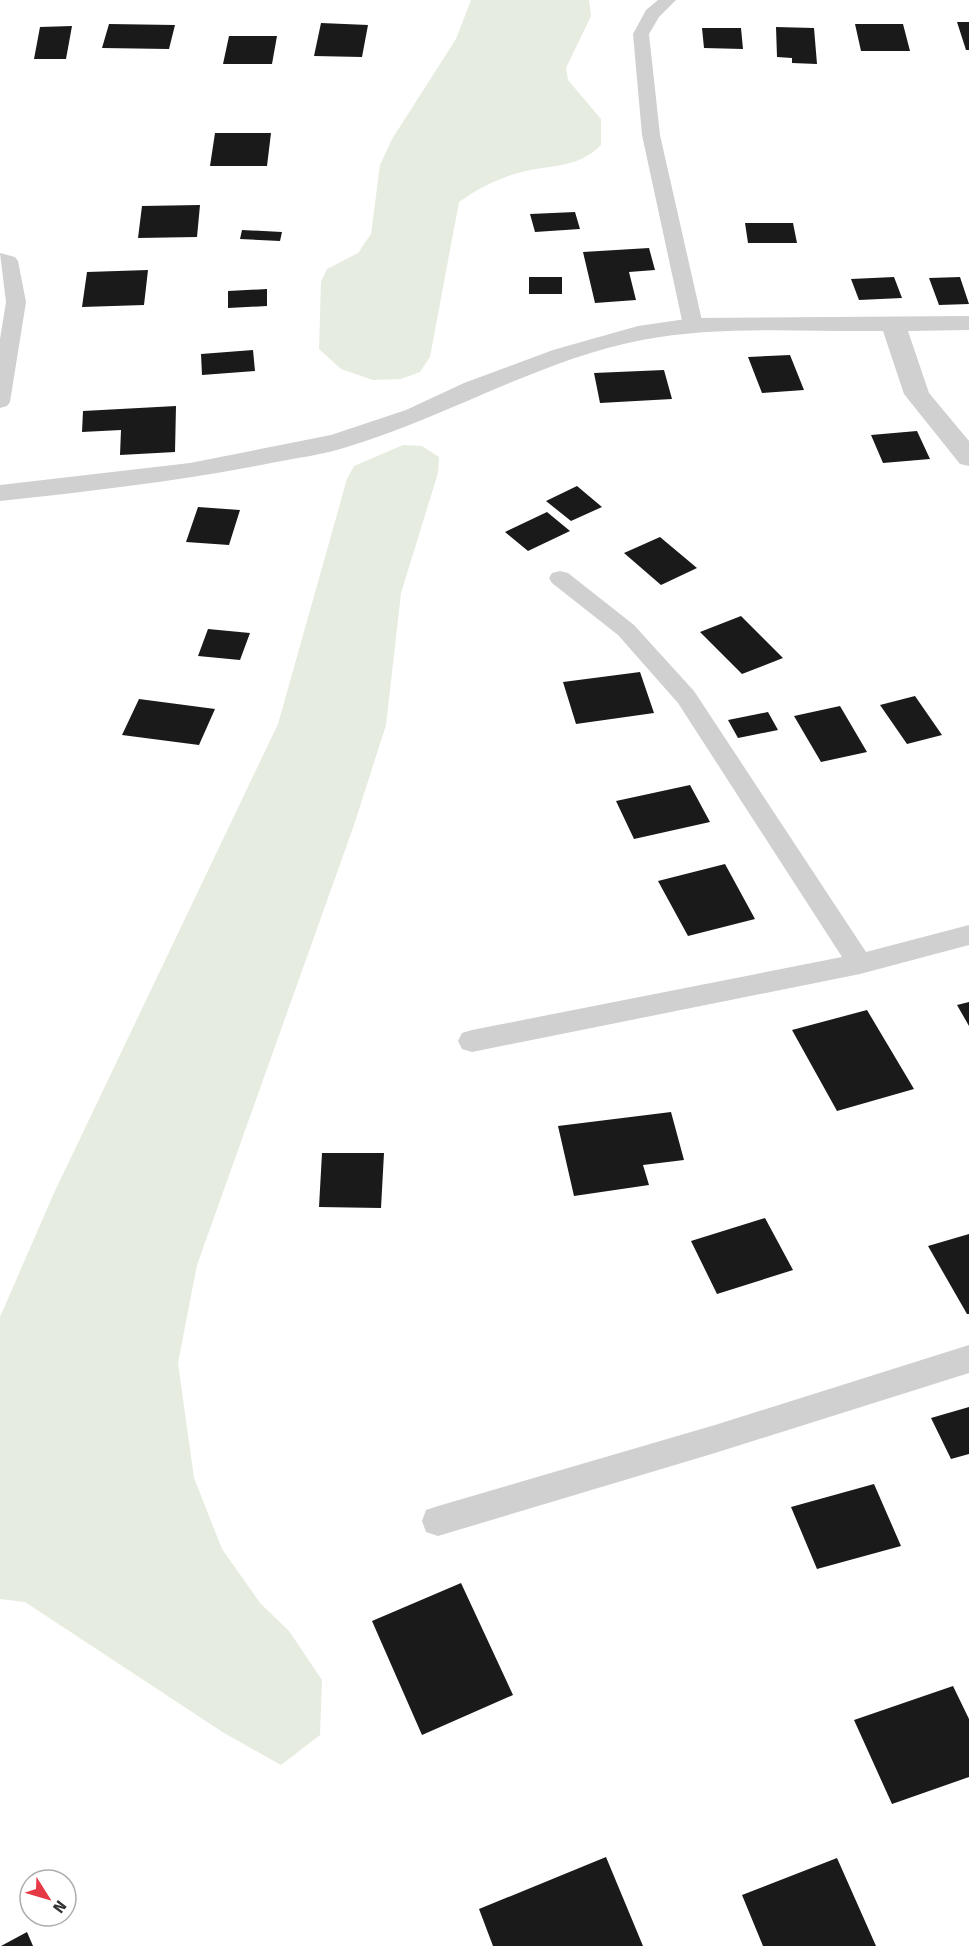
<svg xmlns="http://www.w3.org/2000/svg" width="969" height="1946" viewBox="0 0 969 1946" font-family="'Fira Sans',sans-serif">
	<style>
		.green { fill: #e6ecdf }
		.building { fill: #1a1a1a }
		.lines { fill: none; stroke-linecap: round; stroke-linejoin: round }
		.lane { fill: #d0d0d0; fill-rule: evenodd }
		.street { fill: #d0d0d0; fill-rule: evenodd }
	</style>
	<rect width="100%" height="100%" fill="#fff"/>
	<path class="green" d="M471,0h118l2,16 -25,52 2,12 33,39v26c-25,25 -52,19 -83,28 -22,6 -41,16 -59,29l-29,155 -10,15 -19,7 -28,1 -32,-11 -22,-20 2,-67 6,-13 31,-16 13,-19 9,-69 12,-26 64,-100z
		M403,445l19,1 17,11 -1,16 -37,120 -15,132 -32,100 -157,440 -19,98 16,115 28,71 38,54 29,28 33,49 -2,55 -39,30 -57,-32 -199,-131 -25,-3v-282l54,-124 224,-469 69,-245 7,-13z"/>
	<path class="building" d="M957,22h12v28h-3z
		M321,23l47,2 -6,32 -48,-1z
		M109,24l66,1 -6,24 -67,-1z
		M855,24h48l7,27h-49z
		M72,26l-6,33h-32l6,-32z
		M776,27l38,1 3,36 -25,-1v-5l-15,-1z
		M702,28h39l2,21 -39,-1z
		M229,36h48l-5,28h-49z
		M215,133h56l-4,33h-57z
		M200,205l-3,32 -59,1 4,-32z
		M575,212l5,17 -45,3 -5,-18z
		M745,223h48l4,20h-49z
		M242,230l40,2 -2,9 -40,-2z
		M649,248l6,22 -26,2 7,28 -41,3 -12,-51z
		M148,270l-4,35 -62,2 5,-35z
		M529,277h33v17h-33z
		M894,277l8,21 -43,2 -8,-21z
		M960,277l9,27 -30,1 -10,-27z
		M267,289v17l-39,2v-17z
		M253,350l2,21 -53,4 -1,-21z
		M790,355l14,35 -42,3 -14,-36z
		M664,370l8,29 -72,4 -6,-30z
		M176,406l-1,46 -55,3 1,-25 -39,2 1,-21z
		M917,431l13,28 -47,4 -12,-28z
		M577,486l25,21 -31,14 -25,-20z
		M198,507l42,3 -11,35 -43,-3z
		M547,512l23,19 -42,20 -23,-19z
		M660,537l37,31 -36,17 -37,-32z
		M741,616l42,42 -41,16 -42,-42z
		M208,629l42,4 -10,27 -42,-4z
		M640,672l14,41 -78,11 -13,-42z
		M915,696l27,39 -35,9 -27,-39z
		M139,699l76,10 -16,36 -77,-10z
		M840,706l27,46 -46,10 -27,-46z
		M768,712l10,18 -40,8 -10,-18z
		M690,785l20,37 -76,17 -18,-38z
		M725,864l30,55 -67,17 -30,-55z
		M969,1002v24l-12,-21z
		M867,1010l47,79 -77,22 -45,-81z
		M671,1112l13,48 -41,5 6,20 -75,11 -16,-70z
		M322,1153h62l-3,55 -62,-1z
		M765,1218l28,52 -76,24 -26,-53z
		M969,1234v80h-2l-39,-68z
		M969,1407v47l-18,5 -20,-41z
		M874,1484l27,62 -84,23 -26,-62z
		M461,1583l52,112 -91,40 -50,-114z
		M953,1686l16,33v58l-77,27 -38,-84z
		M606,1857l37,89h-150l-14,-37z
		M837,1858l39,88h-113l-21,-51z
		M27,1932l6,14h-32z"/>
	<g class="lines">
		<path class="lane" d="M658,0h18l-17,17 -10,17 11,101 43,190 -3,4h-14l-3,-4 -41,-190 -9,-101 13,-24z
			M0,253l15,4 3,4 8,41 -16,100 -3,4 -7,2v-69l6,-37z
			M560,571l8,2 66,52 60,66 172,261 103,-27v20l-109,29 -388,78 -10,-3 -4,-8 4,-8 10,-3 370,-73 -164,-254 -60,-68 -66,-52 -3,-5 3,-5z
			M969,1345v28l-254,80 -277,83 -12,-4 -4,-11 4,-11 12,-4 277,-81z"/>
		<path class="street" d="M969,316v14l-61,1 21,62 40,48v25l-9,-2 -56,-70 -21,-63c-79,1 -163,-6 -241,9 -103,20 -195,77 -295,107 -25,8 -51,11 -76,16 -90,18 -180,28 -271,38v-16l190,-22 141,-28 75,-25 58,-27 89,-33 85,-24 55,-8z"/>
	</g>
	<g transform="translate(48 1898) rotate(127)"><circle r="28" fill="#ffffff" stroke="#adadad" stroke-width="1.5"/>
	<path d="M0-4.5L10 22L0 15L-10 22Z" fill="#e63946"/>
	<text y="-9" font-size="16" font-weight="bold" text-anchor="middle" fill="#333333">N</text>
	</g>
</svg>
